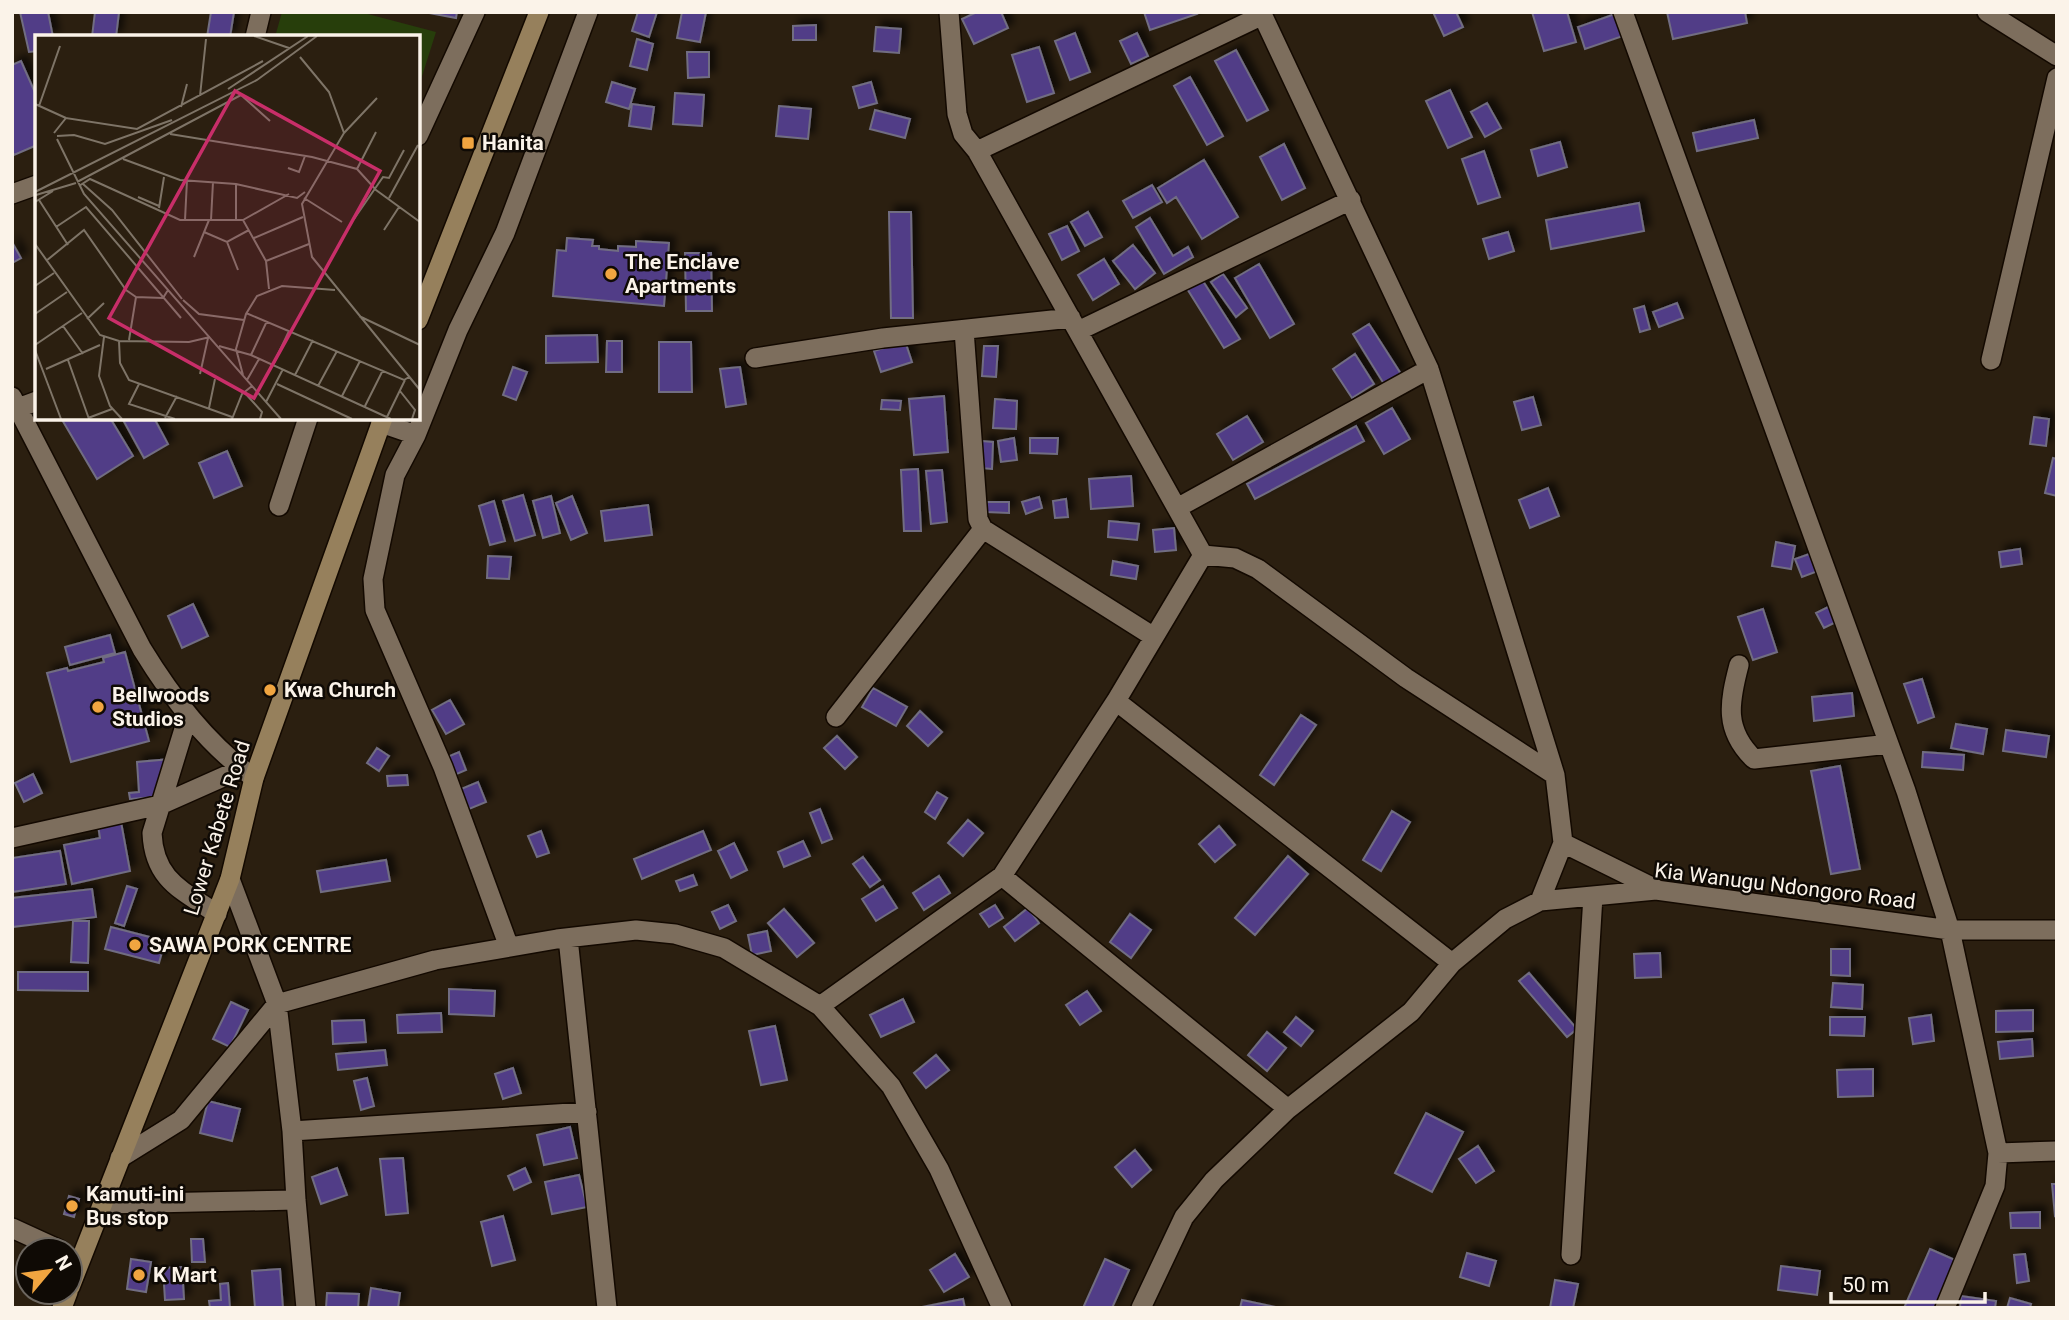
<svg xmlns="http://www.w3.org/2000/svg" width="2069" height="1320" viewBox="0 0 2069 1320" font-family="Roboto,sans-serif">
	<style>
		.green { fill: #273e0b }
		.building { fill: #513c87; stroke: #716d82; stroke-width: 2; filter: url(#shadow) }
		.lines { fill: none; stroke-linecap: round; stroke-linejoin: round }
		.minor-casing { stroke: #130900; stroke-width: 22 }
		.secondary-casing { stroke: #130900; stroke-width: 22 }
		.minor { stroke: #7d6e5d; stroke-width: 19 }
		.secondary { stroke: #96805c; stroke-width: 19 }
		.poi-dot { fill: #f1a540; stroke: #0f0a05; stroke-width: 2.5 }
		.labels { text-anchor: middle; stroke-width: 5; stroke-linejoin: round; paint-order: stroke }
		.poi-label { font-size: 21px; font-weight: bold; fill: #fbf3e9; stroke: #0f0a05; text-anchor: start }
		.street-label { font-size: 21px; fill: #fbf3e9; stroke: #0f0a05 }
		.inset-road { fill: none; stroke: #7e7467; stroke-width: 2 }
		.view { fill: #c82e69; fill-opacity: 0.15; stroke: #c82e69; stroke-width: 3.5 }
		.inset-edge { fill: none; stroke: #fbf3e9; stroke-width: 3.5 }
	</style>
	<defs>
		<filter id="shadow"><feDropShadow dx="6" dy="-6" stdDeviation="3.5" flood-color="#0009"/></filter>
	</defs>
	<rect width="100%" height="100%" fill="#2b1f10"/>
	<path class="green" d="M282,12h78l76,20 -18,57v-52h-143z"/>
	<path class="building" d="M20,12h28l5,25h-16v14l-8,1z
		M95,12h24l-3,25h-24z
		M211,12h23l-4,25h-23z
		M424,12h33l-1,6z
		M638,12h19l-8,25 -17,-6z
		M682,12h24l-6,30 -23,-4z
		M977,12h24l7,16 -34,16 -12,-25z
		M1144,12h52l1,2 -47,16z
		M1433,12h23l7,15 -19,9z
		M1532,12h35l9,30 -32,9z
		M1667,12h78l2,11 -74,16z
		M1615,14l8,22 -38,13 -7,-22z
		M816,25v15h-23v-14z
		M876,27l25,2 -2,24 -25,-2z
		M1075,33l15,39 -20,8 -15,-39z
		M1137,33l11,23 -17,8 -11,-23z
		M637,39l16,5 -6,26 -17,-4z
		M1039,47l15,46 -27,9 -15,-47z
		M1236,50l32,60 -21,11 -32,-60z
		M687,52h22v25l-21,1z
		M21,61l16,36v48l-23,10 -2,-4v-86z
		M1190,77l33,59 -16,9 -33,-59z
		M612,82l23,7 -6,20 -23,-7z
		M871,82l6,21 -18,5 -6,-21z
		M1450,90l22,47 -24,11 -22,-47z
		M675,93l29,2 -2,31 -29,-2z
		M1487,103l14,25 -16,9 -14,-25z
		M632,104l22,3 -3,22 -22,-3z
		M779,106l32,3 -3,30 -32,-3z
		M875,110l35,9 -5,19 -35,-9z
		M1754,120l4,18 -61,13 -4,-18z
		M1560,142l7,25 -29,9 -7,-26z
		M1284,144l21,44 -23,12 -22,-43z
		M1484,151l16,46 -22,7 -16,-45z
		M1204,160l34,57 -36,22 -26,-42 -9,6 -9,-15z
		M1152,185l10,17 -29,16 -10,-17z
		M1639,203l5,28 -93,18 -5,-29z
		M889,212h22l2,106h-22z
		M1088,212l14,25 -17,9 -14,-24z
		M1150,218l23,38 15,-9 5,10 -29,17 -28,-47z
		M1067,226l12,25 -17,9 -13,-26z
		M1508,232l6,19 -25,8 -6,-20z
		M567,238l26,2 -1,6h7v3l19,2v-5l18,1v-6l33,2 -5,63 -111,-10 4,-46 9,1z
		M12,242l9,16 -9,5z
		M1133,245l22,28 -20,16 -22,-28z
		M685,253h26l1,58h-26z
		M1104,259l15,25 -26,16 -15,-25z
		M1259,264l35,60 -24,14 -35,-60z
		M1223,274l24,34 -11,9 -25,-35z
		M1201,278l39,61 -16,9 -38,-61z
		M1677,303l6,15 -24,9 -6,-15z
		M1644,306l6,23 -10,3 -6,-23z
		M1369,324l32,50 -17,10 -31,-50z
		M597,335l1,27 -52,1v-27z
		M607,341h15v31h-16z
		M905,341l7,21 -31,10 -7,-21z
		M659,342h32l1,50h-33z
		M984,346h14l-2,31 -14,-1z
		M1355,354l19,30 -22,14 -19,-29z
		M513,367l14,5 -11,28 -13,-5z
		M740,367l6,37 -20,3 -6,-38z
		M944,396l4,56 -34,3 -5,-56z
		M1533,397l8,28 -19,5 -8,-28z
		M995,399l22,2 -1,28 -23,-1z
		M882,400l19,1 -1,9 -19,-1z
		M1392,408l18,31 -26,15 -18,-31z
		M1247,416l16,26 -30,18 -16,-26z
		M2034,417l15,2 -3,27 -16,-2z
		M61,418h49l23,38 -36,23z
		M122,418h32l14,26 -24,14z
		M1356,426l8,15 -109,58 -8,-15z
		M1014,438l3,22 -16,2 -3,-21z
		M1030,438h28l-1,16 -27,-1z
		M982,441l11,1 -1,27 -11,-1z
		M227,451l15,35 -28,12 -15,-35z
		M2053,458l4,1v37l-12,-3z
		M918,469l3,62h-17l-3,-61z
		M942,470l5,52 -16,2 -5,-53z
		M1131,476l2,30 -42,3 -2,-30z
		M1548,488l11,28 -29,12 -11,-28z
		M523,495l12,40 -20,6 -12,-40z
		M551,496l9,37 -17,5 -10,-37z
		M572,496l15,37 -16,7 -15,-37z
		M1039,497l3,11 -16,6 -4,-12z
		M1066,499l2,18 -13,1 -2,-17z
		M494,501l11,40 -15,4 -11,-39z
		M987,502h22v11l-23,-1z
		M648,505l4,30 -47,6 -4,-30z
		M1109,521l30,3 -2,16 -29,-3z
		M1174,528l2,22 -21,2 -2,-22z
		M1776,542l19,4 -4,23 -19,-3z
		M2020,549l2,15 -21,3 -2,-15z
		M1812,553l6,18 -16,6 -7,-18z
		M488,556l23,1 -2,22 -22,-1z
		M1113,561l25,5 -2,13 -25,-4z
		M193,604l15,32 -26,12 -14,-32z
		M1830,606l8,15 -14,7 -8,-15z
		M1763,609l14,43 -24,8 -15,-43z
		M110,635l5,18 -45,12 -5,-18z
		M125,652l24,89 -78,21 -24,-89 20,-5 1,3 36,-9 -1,-4z
		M1922,679l12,38 -16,6 -14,-39z
		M873,688l34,19 -11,19 -34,-19z
		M1852,693l2,23 -40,5 -2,-24z
		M450,700l14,24 -18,10 -14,-24z
		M920,711l22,21 -14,14 -21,-20z
		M1301,715l15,10 -42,60 -14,-10z
		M1956,724l31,5 -4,25 -32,-6z
		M2006,730l43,6 -3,21 -43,-6z
		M837,736l20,21 -12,12 -21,-21z
		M377,748l12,8 -10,15 -12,-8z
		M459,752l7,18 -14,6 -7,-18z
		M1923,752l41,3 -1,15 -41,-3z
		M172,759l-15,38 -27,2 -1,-6 10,-1 -2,-30z
		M1840,766l20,103 -29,5 -20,-103z
		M33,774l9,19 -18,9 -9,-19z
		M407,775l1,10 -20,1 -1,-10z
		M478,782l8,20 -17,7 -8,-20z
		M937,792l10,6 -12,21 -10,-7z
		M820,809l12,30 -10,4 -12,-30z
		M1392,811l18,11 -29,49 -18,-11z
		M968,820l15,13 -20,23 -15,-13z
		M121,822l9,49 -58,13 -8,-39 36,-7 -2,-13z
		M1219,826l16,19 -20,17 -16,-18z
		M541,831l8,22 -12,4 -9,-21z
		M703,831l8,19 -69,29 -8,-20z
		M803,841l7,15 -26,11 -6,-15z
		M734,843l13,27 -16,8 -13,-27z
		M60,851l6,33 -54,8v-34z
		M1288,856l20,18 -53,61 -20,-17z
		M863,857l17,23 -10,7 -17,-23z
		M386,860l4,21 -69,11 -4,-21z
		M693,875l4,10 -17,6 -4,-10z
		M939,876l11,17 -26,17 -11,-17z
		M127,886l10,3 -13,37 -9,-3z
		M883,886l14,22 -21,13 -14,-22z
		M92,889l4,28 -84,10v-29z
		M728,905l8,16 -16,8 -8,-17z
		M995,905l8,13 -14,9 -9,-13z
		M1028,908l11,15 -24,18 -11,-14z
		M784,909l30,34 -17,14 -29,-34z
		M1130,914l21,16 -20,28 -21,-16z
		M73,921h16l-1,42 -17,-1z
		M111,927l54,14 -6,22 -54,-14z
		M767,931l4,20 -19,4 -4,-20z
		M1831,949h19v27l-19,-1z
		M1660,953l1,24 -26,1 -1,-24z
		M18,972h70v19l-70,-1z
		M1529,973l48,56 -10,8 -48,-56z
		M1833,983l30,2 -1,24 -31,-2z
		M449,989l46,2 -1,25 -45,-2z
		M1087,991l14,20 -21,14 -14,-20z
		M903,999l11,23 -33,15 -11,-22z
		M231,1002l17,8 -18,37 -17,-8z
		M2033,1010v21l-37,1v-21z
		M441,1013l1,19 -44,1 -1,-18z
		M1931,1015l3,26 -21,3 -4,-26z
		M1296,1017l17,14 -12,15 -17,-14z
		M1830,1017h35l-1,19 -34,-1z
		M364,1020l2,22 -33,2 -1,-23z
		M775,1026l12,54 -26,5 -12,-54z
		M1267,1032l19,16 -19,23 -19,-16z
		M2032,1039l1,17 -33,3 -2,-17z
		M385,1050l2,15 -49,5 -2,-16z
		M936,1055l13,15 -23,18 -12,-15z
		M513,1068l8,25 -18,6 -8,-25z
		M1873,1069v27l-35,1 -1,-27z
		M367,1078l7,28 -13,4 -7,-29z
		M208,1101l32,8 -8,32 -32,-8z
		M1426,1113l37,19 -31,60 -37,-19z
		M570,1127l7,31 -33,7 -7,-30z
		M1478,1146l16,25 -18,12 -17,-24z
		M1135,1150l16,20 -19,17 -17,-20z
		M403,1158l5,55 -22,2 -6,-56z
		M337,1168l10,27 -26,9 -9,-27z
		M525,1168l6,14 -17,8 -6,-14z
		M579,1175l8,32 -35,7 -7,-32z
		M2052,1184h5v31l-2,1z
		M69,1196l10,3 -5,18 -10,-3z
		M2040,1212v16h-29l-1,-15z
		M503,1216l12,44 -23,6 -11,-44z
		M191,1239h12l2,23h-13z
		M1930,1249l25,11 -21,48h-30z
		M1467,1253l29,8 -7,25 -29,-9z
		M955,1254l14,23 -25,15 -14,-22z
		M2025,1254l4,27 -12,2 -3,-28z
		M131,1259l20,3 -5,30 -19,-3z
		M1105,1259l24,11 -17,38h-29z
		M1781,1266l39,5 -3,24 -39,-5z
		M182,1267l2,32 -19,1 -2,-32z
		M280,1269l3,39h-28l-3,-37z
		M1555,1280l23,4 -5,24h-23z
		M228,1283l2,25h-20l-1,-7 12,-1 -1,-16z
		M371,1288l29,5 -2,15h-30z
		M327,1293l32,1 -1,14h-32z
		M1961,1296l35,5 -1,7h-35z
		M2010,1298l21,6 -1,4h-23z
		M963,1299l2,9h-48z
		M1242,1300l38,8h-40z"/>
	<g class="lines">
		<defs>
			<path id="minor" d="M1261,12l168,357 126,406 8,68 93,46
				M1623,12l283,779 44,139 48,223 -3,33 -50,122
				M1987,12l70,44
				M255,37l6,-25
				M418,136l57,-124
				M977,151l286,-136
				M12,194l25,-9
				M964,330l14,189 5,10 171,108
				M1078,331l273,-131
				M755,358l128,-20 188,-20
				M1991,360l66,-282
				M12,397l130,252c30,49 65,95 112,129
				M18,408l19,-7
				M381,423l35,12 -21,40 -22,104 2,31 68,157 66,180
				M416,435l42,-105 47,-97 83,-221
				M279,506l29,-88
				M1177,508l252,-139
				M1203,555l32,3 23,11 148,109 149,97
				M1739,665c-10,38 -15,65 15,94l135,-15
				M1116,701l336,262
				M188,716l-36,117c2,47 30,57 65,81
				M836,717l147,-188
				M12,838l148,-33 81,-36
				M1002,876l286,233
				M230,879l47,125 15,127 4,69 10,108
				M1540,901l23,-58
				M568,938l39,370
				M820,1006l182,-130 114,-175 87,-146 -226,-404 -14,-17 -6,-20 -8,-102
				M292,1131l295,-19
				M1998,1153l59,-2
				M120,1158l61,-38 96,-116 158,-44 122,-21 79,-9 39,4 49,14 96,58 71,80 48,83 63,139
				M104,1204l192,-4
				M12,1228l48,22
				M1571,1255l22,-359
				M1141,1308l43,-91 30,-37 74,-71 123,-97 41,-49 53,-44 35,-18 116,-11 294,40h107"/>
			<path id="secondary" d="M418,320l121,-308
				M70,1287l160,-408 24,-101 129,-360
				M62,1308l6,-16"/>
		</defs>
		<use href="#minor" class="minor-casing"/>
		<use href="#secondary" class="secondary-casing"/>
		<use href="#minor" class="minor"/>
		<use href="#secondary" class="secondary"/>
	</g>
	<g class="poi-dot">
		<rect x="461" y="136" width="14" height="14" rx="3.5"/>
		<circle cx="611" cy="274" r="7"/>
		<circle cx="270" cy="690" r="7"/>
		<circle cx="98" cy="707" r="7"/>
		<circle cx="135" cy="945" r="7"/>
		<circle cx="72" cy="1206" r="7"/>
		<circle cx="139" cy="1275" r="7"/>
	</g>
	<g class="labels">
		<g class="poi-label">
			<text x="482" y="150">Hanita</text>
			<text x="625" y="269">The Enclave<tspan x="625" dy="24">Apartments</tspan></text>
			<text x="284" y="697">Kwa Church</text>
			<text x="112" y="702">Bellwoods<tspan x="112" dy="24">Studios</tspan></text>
			<text x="149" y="952">SAWA PORK CENTRE</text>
			<text x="86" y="1201">Kamuti-ini<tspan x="86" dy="24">Bus stop</tspan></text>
			<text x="153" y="1282">K Mart</text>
		</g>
		<g class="street-label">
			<text transform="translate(217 828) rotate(-73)" y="7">Lower Kabete Road</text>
			<text transform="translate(1785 886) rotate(7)" y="7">Kia Wanugu Ndongoro Road</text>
		</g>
	</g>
	<g transform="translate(35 35)">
		<rect width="385" height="385" fill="#2b1f10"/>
		<path class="inset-road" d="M219,1l35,12M265,22l29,35 15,41 -42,71 10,53 108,133M193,54l80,-53M165,61l6,-57M0,69l31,14M4,71l21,-60M146,72l6,-23M19,98l12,-15 71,11 126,-68M309,98l33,-35M135,99l142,23 45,12 19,21 44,32M22,101l17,-1 31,9 67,-24M22,104l27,55 197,225M88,124l57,21 56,4 61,14 8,-6M253,133l11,4 6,-16M322,134l19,-37M42,147l164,-87 29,26M48,149l29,26 70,89M44,151l11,-7 90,41h63l23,41 3,28M0,157l222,-112 60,-44M1,160l40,-12M103,162l21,9M269,163l38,24M354,163l29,-53M4,165l29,45M0,167l18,-11M124,173l5,-31M319,184l29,-42 6,1 15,-28M150,185l2,-40M176,185l2,-38M201,185v-36M208,185l46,-26M21,192l30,-20 95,111M349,195l15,-23M169,197l23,10 22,-12M219,203l49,-21M192,207l11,28M0,209l65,91 19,6 70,1 21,-5M159,222l15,-37M11,226l38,-31 42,60 10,7M231,226l43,-17M0,251l19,-13M148,265l16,14 45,6M211,278l158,67 5,-3M0,279l32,-22M324,281l61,29M52,284l17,-16M28,291l20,28M69,302l-5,39 11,30 12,13M94,305l7,-43 27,1 5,-8M84,306l1,22 9,17 103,37M0,310l47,-32M184,311l32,9 140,64M0,315l26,69M216,320l16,-34M33,325l21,59M238,330l16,-34M11,334l54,-24M165,339l8,-36M208,340l-7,-26 10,-35 11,-18 25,-10 53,4M260,340l18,-35M212,345l12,-21M104,349l-10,20 46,15M242,349l75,35M283,351l19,-35M365,356l15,19 -3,9M209,357l18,20 -2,7M307,361l18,-35M231,367l17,-33M330,371l18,-36M174,373l6,-29M352,382l18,-37M53,383l24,-9M130,383l12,-22M197,384l10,-25 10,-8"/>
		<path class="view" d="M200,56l145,80 -126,227 -145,-80z"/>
		<rect width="385" height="385" class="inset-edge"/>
	</g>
	<rect width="2069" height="1320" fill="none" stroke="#fbf3e9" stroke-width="28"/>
	<g transform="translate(49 1271) rotate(61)"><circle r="33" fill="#0f0a05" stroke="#6d6760" stroke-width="2"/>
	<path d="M0-5L12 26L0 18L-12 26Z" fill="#f1a540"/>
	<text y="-10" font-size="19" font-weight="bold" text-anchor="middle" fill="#fbf3e9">N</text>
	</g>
	<path d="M1831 1292v10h154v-10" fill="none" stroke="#fbf3e9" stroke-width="3.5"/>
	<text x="1842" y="1292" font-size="21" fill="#fbf3e9" stroke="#0f0a05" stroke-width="5" paint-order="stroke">50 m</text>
</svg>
